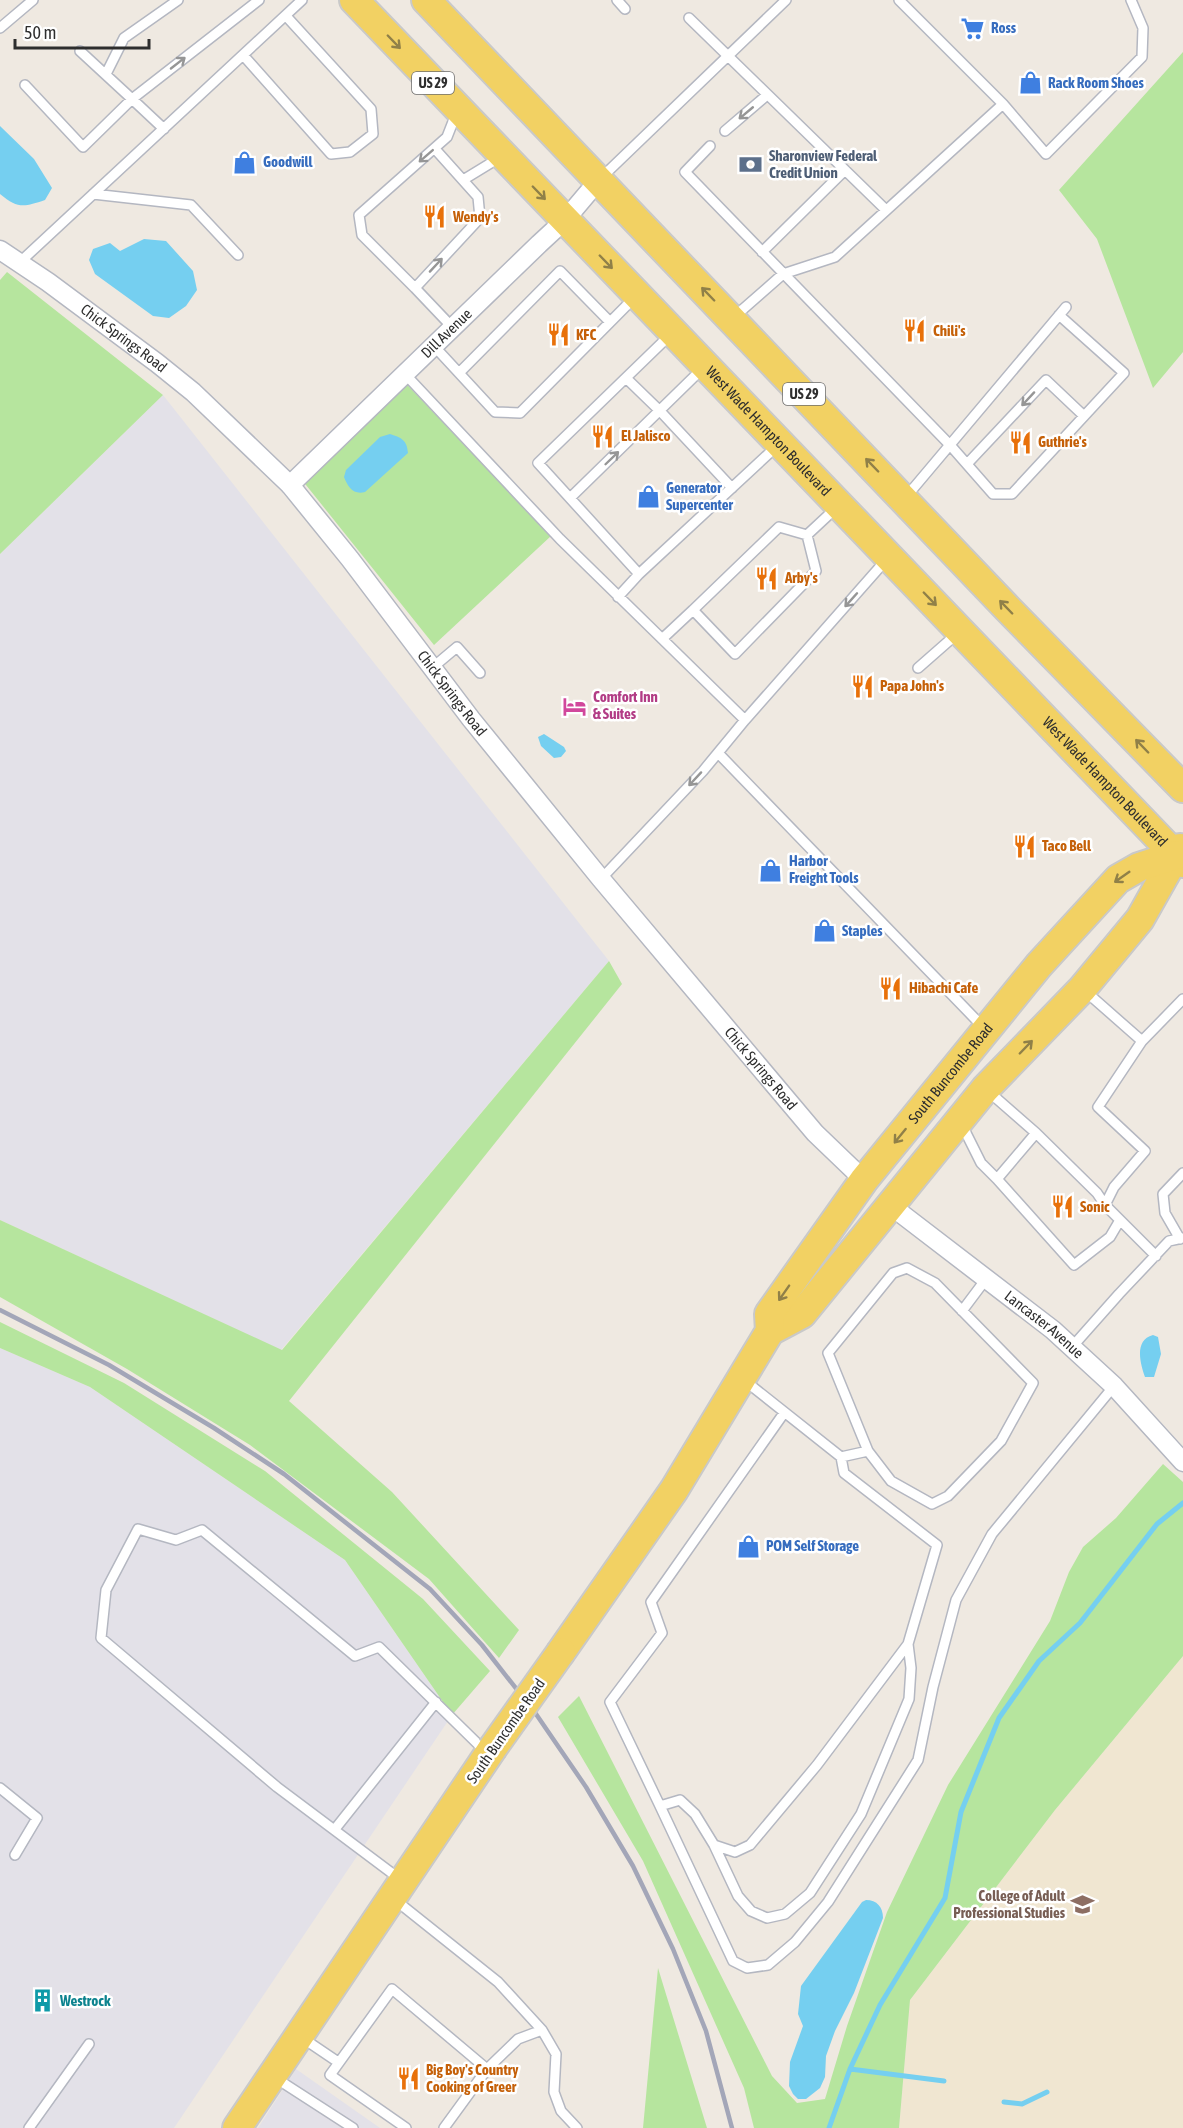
<svg xmlns="http://www.w3.org/2000/svg" width="1183" height="2128" viewBox="0 0 1183 2128" font-family="'Asap Condensed',sans-serif">
	<style>
		.industrial { fill: #e3e1e8 }
		.education { fill: #f0e6d1 }
		.green { fill: #b6e59e }
		.water { fill: #75cff0 }
		.lines { fill: none; stroke-linecap: round; stroke-linejoin: round }
		.stream { stroke: #75cff0; stroke-width: 5 }
		.lane-casing { stroke: #b4b7c1; stroke-width: 12 }
		.street-casing { stroke: #b4b7c1; stroke-width: 21 }
		.primary-casing { stroke: #c9c9c9; stroke-width: 32 }
		.lane { stroke: #fff; stroke-width: 9 }
		.street { stroke: #fff; stroke-width: 18 }
		.primary { stroke: #f2d163; stroke-width: 28 }
		.rail { stroke: #a3a6b8; stroke-width: 4.5 }
		.primary-bridge-casing { stroke: #c9c9c9; stroke-width: 32; stroke-linecap: butt }
		.primary-bridge { stroke: #f2d163; stroke-width: 28 }
		.oneway { stroke: #908048 }
		.oneway2 { stroke: #969696 }
		.labels { text-anchor: middle; stroke-width: 5; stroke-linejoin: round; paint-order: stroke }
		.shield { fill: #fff; stroke: #6d6d6d; stroke-width: 1.5 }
		.shield-label { font-size: 14px; font-weight: bold; fill: #2e2e2e }
		.shop-label { font-size: 15px; font-weight: bold; fill: #366cbe; stroke: #fff; text-anchor: start }
		.service-label { font-size: 15px; font-weight: bold; fill: #4e5e75; stroke: #fff; text-anchor: start }
		.food-label { font-size: 15px; font-weight: bold; fill: #c56008; stroke: #fff; text-anchor: start }
		.street-label { font-size: 15px; fill: #2e2e2e; stroke: #fff }
		.hotel-label { font-size: 15px; font-weight: bold; fill: #b23c85; stroke: #fff; text-anchor: start }
		.education-label { font-size: 15px; font-weight: bold; fill: #785e54; stroke: #fff; text-anchor: end }
		.culture-label { font-size: 15px; font-weight: bold; fill: #0d838f; stroke: #fff; text-anchor: start }
	</style>
	<rect width="100%" height="100%" fill="#efe9e1"/>
	<path class="industrial" d="M163,395l446,566 -328,389 -281,-130v-666z
		M0,1348l90,39 255,173 107,155 -278,413h-174z
		M296,2069l84,59h-122z"/>
	<path class="education" d="M1183,1656v472h-284l11,-128 145,-190z"/>
	<path class="green" d="M1183,52v300l-30,36 -56,-149 -38,-49z
		M7,272l156,123 -163,159v-274z
		M397,374l154,162 -117,109 -140,-175z
		M609,961l13,23 -333,417 103,91 127,138 -20,28 -70,-79 -179,-134 -123,-76 -127,-72v-77l282,130z
		M0,1322l124,61 141,88 158,128 67,72 -38,44 -107,-155 -255,-173 -90,-39z
		M1163,1464l20,18v174l-128,154 -145,190 -11,128h-145l-10,-40 -101,-227 -85,-144 21,-21 193,380 25,27 28,-4 22,-73 40,-114 61,-127 102,-164 19,-49 14,-25 33,-29z
		M658,1968l49,160h-64z"/>
	<path class="water" d="M0,126l34,33 18,29 -7,12c-21,7 -27,9 -45,-6z
		M144,239l22,2 27,30 4,19 -11,16 -17,12 -16,-2 -58,-42 -6,-14 4,-11 17,-6 10,8z
		M390,434c12,4 17,6 18,19l-43,39c-12,3 -17,-5 -21,-15l2,-7 34,-33z
		M544,734l20,13 2,4 -5,6 -7,1 -13,-12 -3,-9z
		M1153,1335l5,2 3,17 -7,23h-9c-5,-14 -11,-37 8,-42z
		M866,1900c11,0 17,7 17,18l-29,75 -19,38 -9,25 -1,21 -5,11 -14,11h-8l-5,-5 -4,-8 1,-24 13,-36 -5,-12 3,-28 61,-84z"/>
	<g class="lines">
		<path class="stream" d="M850,2069l94,12
			M1004,2102l18,2 25,-12
			M829,2128l21,-59 30,-64 65,-107 16,-86 38,-94 40,-57 41,-38 77,-99 26,-21"/>
		<defs>
			<path id="lane" d="M617,0l8,9
				M689,18l197,192
				M0,28l33,-28
				M80,51l52,48 127,-99
				M243,55l88,99 19,-2 23,-18 -2,-25 -85,-93
				M106,74l18,-36 54,-38
				M25,85l58,62 49,-48 32,30
				M1003,104l43,50 96,-97 1,-29 -12,-28
				M725,131l42,-36
				M710,146l-25,26 265,273 43,49h19l112,-121 -65,-58
				M435,149l43,48 2,21 -65,70 -53,-53 -3,-20 88,-78 9,-23
				M600,179l186,-179
				M463,180l36,-22
				M93,194l98,11 47,50
				M762,252l83,-82
				M19,263l283,-263
				M415,288l38,40
				M734,317l49,-43 52,-17 168,-153 -104,-104
				M434,346l61,66 25,1 114,-115
				M459,373l101,-102 50,51
				M405,374l155,165 185,181
				M626,378l34,33 72,77
				M967,464l79,-84 38,36
				M906,497l160,-190
				M570,498l134,-131
				M779,527l28,8 9,36 -81,83 -42,-44z
				M807,535l29,-27
				M639,574l139,-129
				M618,597l21,-23 -101,-111 132,-128
				M662,639l31,-29
				M432,668l25,-21 23,26
				M918,668l41,-36
				M718,753l267,276
				M601,879l102,-108 42,-51 141,-160
				M1084,990l58,51 -44,66 47,44 -31,36 -9,18
				M1142,1041l41,-42
				M958,1126l8,7 15,30 16,16 39,-46 -48,-42
				M1036,1133l61,60 8,12 51,51
				M997,1179l77,86 36,-28 10,-17
				M1180,1239l-15,-26 -2,-19 20,-21
				M962,1311l24,-32
				M1072,1347l47,-53 50,-53 14,-3
				M744,1380l97,77 27,-6 23,30 41,23 16,-8 53,-55 32,-58 -98,-100 -28,-15 -14,5 -65,80 40,98
				M784,1413l-133,189 11,31 -52,69 50,104 20,-6 15,14 19,31 21,7 15,-7 67,-80 91,-121 29,-99 -93,-72 -3,-16
				M0,1788l37,30 -22,37
				M660,1806l73,155 14,7 21,-3 27,-23 33,-40 90,-142 15,-73 23,-87 36,-66 122,-148
				M335,1829l101,-127
				M714,1845l24,51 13,15 16,7 18,-4 25,-21 51,-79 48,-115 2,-31 -3,-24
				M401,1880l-124,-93 -176,-149 5,-48 32,-61 38,11 26,-10 153,126 24,-9 107,105
				M394,1899l104,83 44,48 14,24 -2,38 7,19 16,17
				M301,2037l37,25
				M487,2069l31,-30 24,-9
				M274,2077l79,51
				M29,2128l60,-84
				M406,2128l-76,-53 62,-86 95,80 -43,59"/>
			<g id="street">
				<path id="s1" d="M0,250l48,32 109,81 36,29 97,93 60,74 121,160 130,160 214,254 49,47"/>
				<path id="s2" d="M290,485l249,-241 26,-24 33,-39"/>
				<path id="s3" d="M890,1205l163,125 61,56 69,76"/>
			</g>
			<g id="primary">
				<path id="s4" d="M354,0l829,863"/>
				<path d="M426,0l582,609 175,179"/>
				<path d="M770,1331l32,-17 183,-225 97,-100 58,-70 40,-71"/>
				<path id="s5" d="M561,1652l113,-162 96,-159 -1,-17 95,-134 175,-215 79,-86 21,-12 37,-12"/>
				<path d="M237,2128l255,-379"/>
			</g>
		</defs>
		<use href="#lane" class="lane-casing"/>
		<use href="#street" class="street-casing"/>
		<use href="#primary" class="primary-casing"/>
		<use href="#lane" class="lane"/>
		<use href="#street" class="street"/>
		<use href="#primary" class="primary"/>
		<path class="rail" d="M0,1310l109,55 105,63 70,46 146,115 52,56 54,69 50,73 47,79 40,83 33,82 26,97"/>
		<defs>
			<path id="primary-bridge" d="M492,1749l69,-97"/>
		</defs>
		<use href="#primary-bridge" class="primary-bridge-casing"/>
		<use href="#primary-bridge" class="primary-bridge"/>
	</g>
	<defs><path id="oneway-shaft" d="M-6 0H5M1.5-3L5.5 0L1.5 3" fill="none" stroke-width="1.6" stroke-linecap="round" stroke-linejoin="round" transform="scale(1.5)"/></defs>
	<g class="oneway">
		<use href="#oneway-shaft" transform="translate(394 42) rotate(46)"/>
		<use href="#oneway-shaft" transform="translate(539 193) rotate(46)"/>
		<use href="#oneway-shaft" transform="translate(606 262) rotate(46)"/>
		<use href="#oneway-shaft" transform="translate(708 294) rotate(-134)"/>
		<use href="#oneway-shaft" transform="translate(872 465) rotate(-134)"/>
		<use href="#oneway-shaft" transform="translate(930 599) rotate(46)"/>
		<use href="#oneway-shaft" transform="translate(1006 607) rotate(-134)"/>
		<use href="#oneway-shaft" transform="translate(1142 746) rotate(-134)"/>
		<use href="#oneway-shaft" transform="translate(1122 877) rotate(145)"/>
		<use href="#oneway-shaft" transform="translate(1026 1047) rotate(-46)"/>
		<use href="#oneway-shaft" transform="translate(900 1136) rotate(129)"/>
		<use href="#oneway-shaft" transform="translate(784 1293) rotate(125)"/>
	</g>
	<g class="oneway2">
		<use href="#oneway-shaft" transform="translate(178 63) rotate(-38)"/>
		<use href="#oneway-shaft" transform="translate(746 113) rotate(140)"/>
		<use href="#oneway-shaft" transform="translate(426 156) rotate(139)"/>
		<use href="#oneway-shaft" transform="translate(436 265) rotate(-47)"/>
		<use href="#oneway-shaft" transform="translate(1028 399) rotate(133)"/>
		<use href="#oneway-shaft" transform="translate(612 458) rotate(-44)"/>
		<use href="#oneway-shaft" transform="translate(851 600) rotate(132)"/>
		<use href="#oneway-shaft" transform="translate(695 779) rotate(133)"/>
	</g>
	<defs>
		<symbol id="supermarket-bare" viewBox="-9 -9 18 18"><path d="M-6-5.5h2.5l.6 2H6L4.5 2H-2.5L-4.4-4H-6ZM-1.5 3.2a1.3 1.3 0 1 0 .1 0ZM3 3.2a1.3 1.3 0 1 0 .1 0Z" fill="#3f7fe0" stroke="#fff" stroke-width="2.5" paint-order="stroke"/></symbol>
		<symbol id="shop-bare" viewBox="-9 -9 18 18"><path d="M-5-2.5h2.3a2.7 3.5 0 0 1 5.4 0H5L5.5 6h-11ZM-1.5-2.5h3a1.5 2.3 0 0 0-3 0Z" fill="#3f7fe0" stroke="#fff" stroke-width="2.5" paint-order="stroke"/></symbol>
		<symbol id="bank-bare" viewBox="-9 -9 18 18"><path d="M-6-4H6V4H-6ZM0-2.3a2.3 2.3 0 1 0 0 4.6a2.3 2.3 0 1 0 0-4.6Z" fill="#5c6f8a" stroke="#fff" stroke-width="2.5" paint-order="stroke"/></symbol>
		<symbol id="restaurant-bare" viewBox="-9 -9 18 18"><path d="M-5-6h1v4h1v-4h1v4h1v-4h1v5L-1.5 .5V6h-2V.5L-5-1ZM5-6V6H3V1.5H1.5Q1.5-4 5-6Z" fill="#e8710a" stroke="#fff" stroke-width="2.5" paint-order="stroke"/></symbol>
		<symbol id="hotel-bare" viewBox="-9 -9 18 18"><path d="M-6-4.5h1.5V1H6V5H4.5V3h-9V5H-6ZM-4 0a1.8 1.8 0 1 1 3.6 0ZM.5 0V-2.5h3Q6-2.5 6 0Z" fill="#d1479c" stroke="#fff" stroke-width="2.5" paint-order="stroke"/></symbol>
		<symbol id="university-bare" viewBox="-9 -9 18 18"><path d="M0-5L7-2L0 1L-7-2ZM-4 1L0 2.5L4 1V4Q0 6-4 4Z" fill="#8d6e63" stroke="#fff" stroke-width="2.5" paint-order="stroke"/></symbol>
		<symbol id="building-bare" viewBox="-9 -9 18 18"><path d="M-4-6H4V6H1V3H-1V6H-4ZM-2.5-4.3h1.7v1.8h-1.7ZM.8-4.3h1.7v1.8H.8ZM-2.5-1h1.7V.8h-1.7ZM.8-1h1.7V.8H.8Z" fill="#0f9aa8" stroke="#fff" stroke-width="2.5" paint-order="stroke"/></symbol>
	</defs>
	<g fill-rule="evenodd">
		<use href="#supermarket-bare" x="956" y="12" width="33" height="33"/>
		<use href="#shop-bare" x="1014" y="66" width="33" height="33"/>
		<use href="#shop-bare" x="228" y="146" width="33" height="33"/>
		<use href="#bank-bare" x="734" y="148" width="33" height="33"/>
		<use href="#restaurant-bare" x="418" y="200" width="33" height="33"/>
		<use href="#restaurant-bare" x="898" y="314" width="33" height="33"/>
		<use href="#restaurant-bare" x="542" y="318" width="33" height="33"/>
		<use href="#restaurant-bare" x="586" y="420" width="33" height="33"/>
		<use href="#restaurant-bare" x="1004" y="426" width="33" height="33"/>
		<use href="#shop-bare" x="632" y="480" width="33" height="33"/>
		<use href="#restaurant-bare" x="750" y="562" width="33" height="33"/>
		<use href="#restaurant-bare" x="846" y="670" width="33" height="33"/>
		<use href="#hotel-bare" x="558" y="690" width="33" height="33"/>
		<use href="#restaurant-bare" x="1008" y="830" width="33" height="33"/>
		<use href="#shop-bare" x="754" y="854" width="33" height="33"/>
		<use href="#shop-bare" x="808" y="914" width="33" height="33"/>
		<use href="#restaurant-bare" x="874" y="972" width="33" height="33"/>
		<use href="#restaurant-bare" x="1046" y="1190" width="33" height="33"/>
		<use href="#shop-bare" x="732" y="1530" width="33" height="33"/>
		<use href="#university-bare" x="1066" y="1888" width="33" height="33"/>
		<use href="#building-bare" x="26" y="1984" width="33" height="33"/>
		<use href="#restaurant-bare" x="392" y="2062" width="33" height="33"/>
	</g>
	<g class="labels">
		<g class="shield">
			<rect x="412" y="72" width="42" height="22" rx="4.5"/>
			<rect x="783" y="383" width="42" height="22" rx="4.5"/>
		</g>
		<g class="shield-label">
			<text x="433" y="88">US 29</text>
			<text x="804" y="399">US 29</text>
		</g>
		<g class="shop-label">
			<text x="991" y="33">Ross</text>
			<text x="1048" y="88">Rack Room Shoes</text>
			<text x="263" y="167">Goodwill</text>
			<text x="666" y="493">Generator<tspan x="666" dy="17">Supercenter</tspan></text>
			<text x="789" y="866">Harbor<tspan x="789" dy="17">Freight Tools</tspan></text>
			<text x="842" y="936">Staples</text>
			<text x="766" y="1551">POM Self Storage</text>
		</g>
		<g class="service-label">
			<text x="769" y="161">Sharonview Federal<tspan x="769" dy="17">Credit Union</tspan></text>
		</g>
		<g class="food-label">
			<text x="453" y="222">Wendy's</text>
			<text x="933" y="336">Chili's</text>
			<text x="576" y="340">KFC</text>
			<text x="621" y="441">El Jalisco</text>
			<text x="1038" y="447">Guthrie's</text>
			<text x="785" y="583">Arby's</text>
			<text x="880" y="691">Papa John's</text>
			<text x="1042" y="851">Taco Bell</text>
			<text x="909" y="993">Hibachi Cafe</text>
			<text x="1080" y="1212">Sonic</text>
			<text x="426" y="2075">Big Boy's Country<tspan x="426" dy="17">Cooking of Greer</tspan></text>
		</g>
		<g class="street-label">
			<text dy="5" stroke="none"><textPath href="#s2" startOffset="218">Dill Avenue</textPath></text>
			<text dy="5" stroke="none"><textPath href="#s1" startOffset="152">Chick Springs Road</textPath></text>
			<text dy="5" stroke="none"><textPath href="#s4" startOffset="598">West Wade Hampton Boulevard</textPath></text>
			<text dy="5" stroke="none"><textPath href="#s1" startOffset="638">Chick Springs Road</textPath></text>
			<text dy="5" stroke="none"><textPath href="#s4" startOffset="1084">West Wade Hampton Boulevard</textPath></text>
			<text dy="5" stroke="none"><textPath href="#s1" startOffset="1124">Chick Springs Road</textPath></text>
			<text dy="5" stroke="none"><textPath href="#s5" startOffset="702">South Buncombe Road</textPath></text>
			<text dy="5" stroke="none"><textPath href="#s3" startOffset="195">Lancaster Avenue</textPath></text>
			<text transform="translate(506 1731) rotate(-55)" y="5">South Buncombe Road</text>
		</g>
		<g class="hotel-label">
			<text x="593" y="702">Comfort Inn<tspan x="593" dy="17">&amp; Suites</tspan></text>
		</g>
		<g class="education-label">
			<text x="1065" y="1901">College of Adult<tspan x="1065" dy="17">Professional Studies</tspan></text>
		</g>
		<g class="culture-label">
			<text x="60" y="2006">Westrock</text>
		</g>
	</g>
	<path d="M15 39v9h134v-9" fill="none" stroke="#2e2e2e" stroke-width="3"/>
	<text x="24" y="39" font-size="18" fill="#2e2e2e" stroke="#ffffff" stroke-width="4.5" paint-order="stroke">50 m</text>
</svg>
